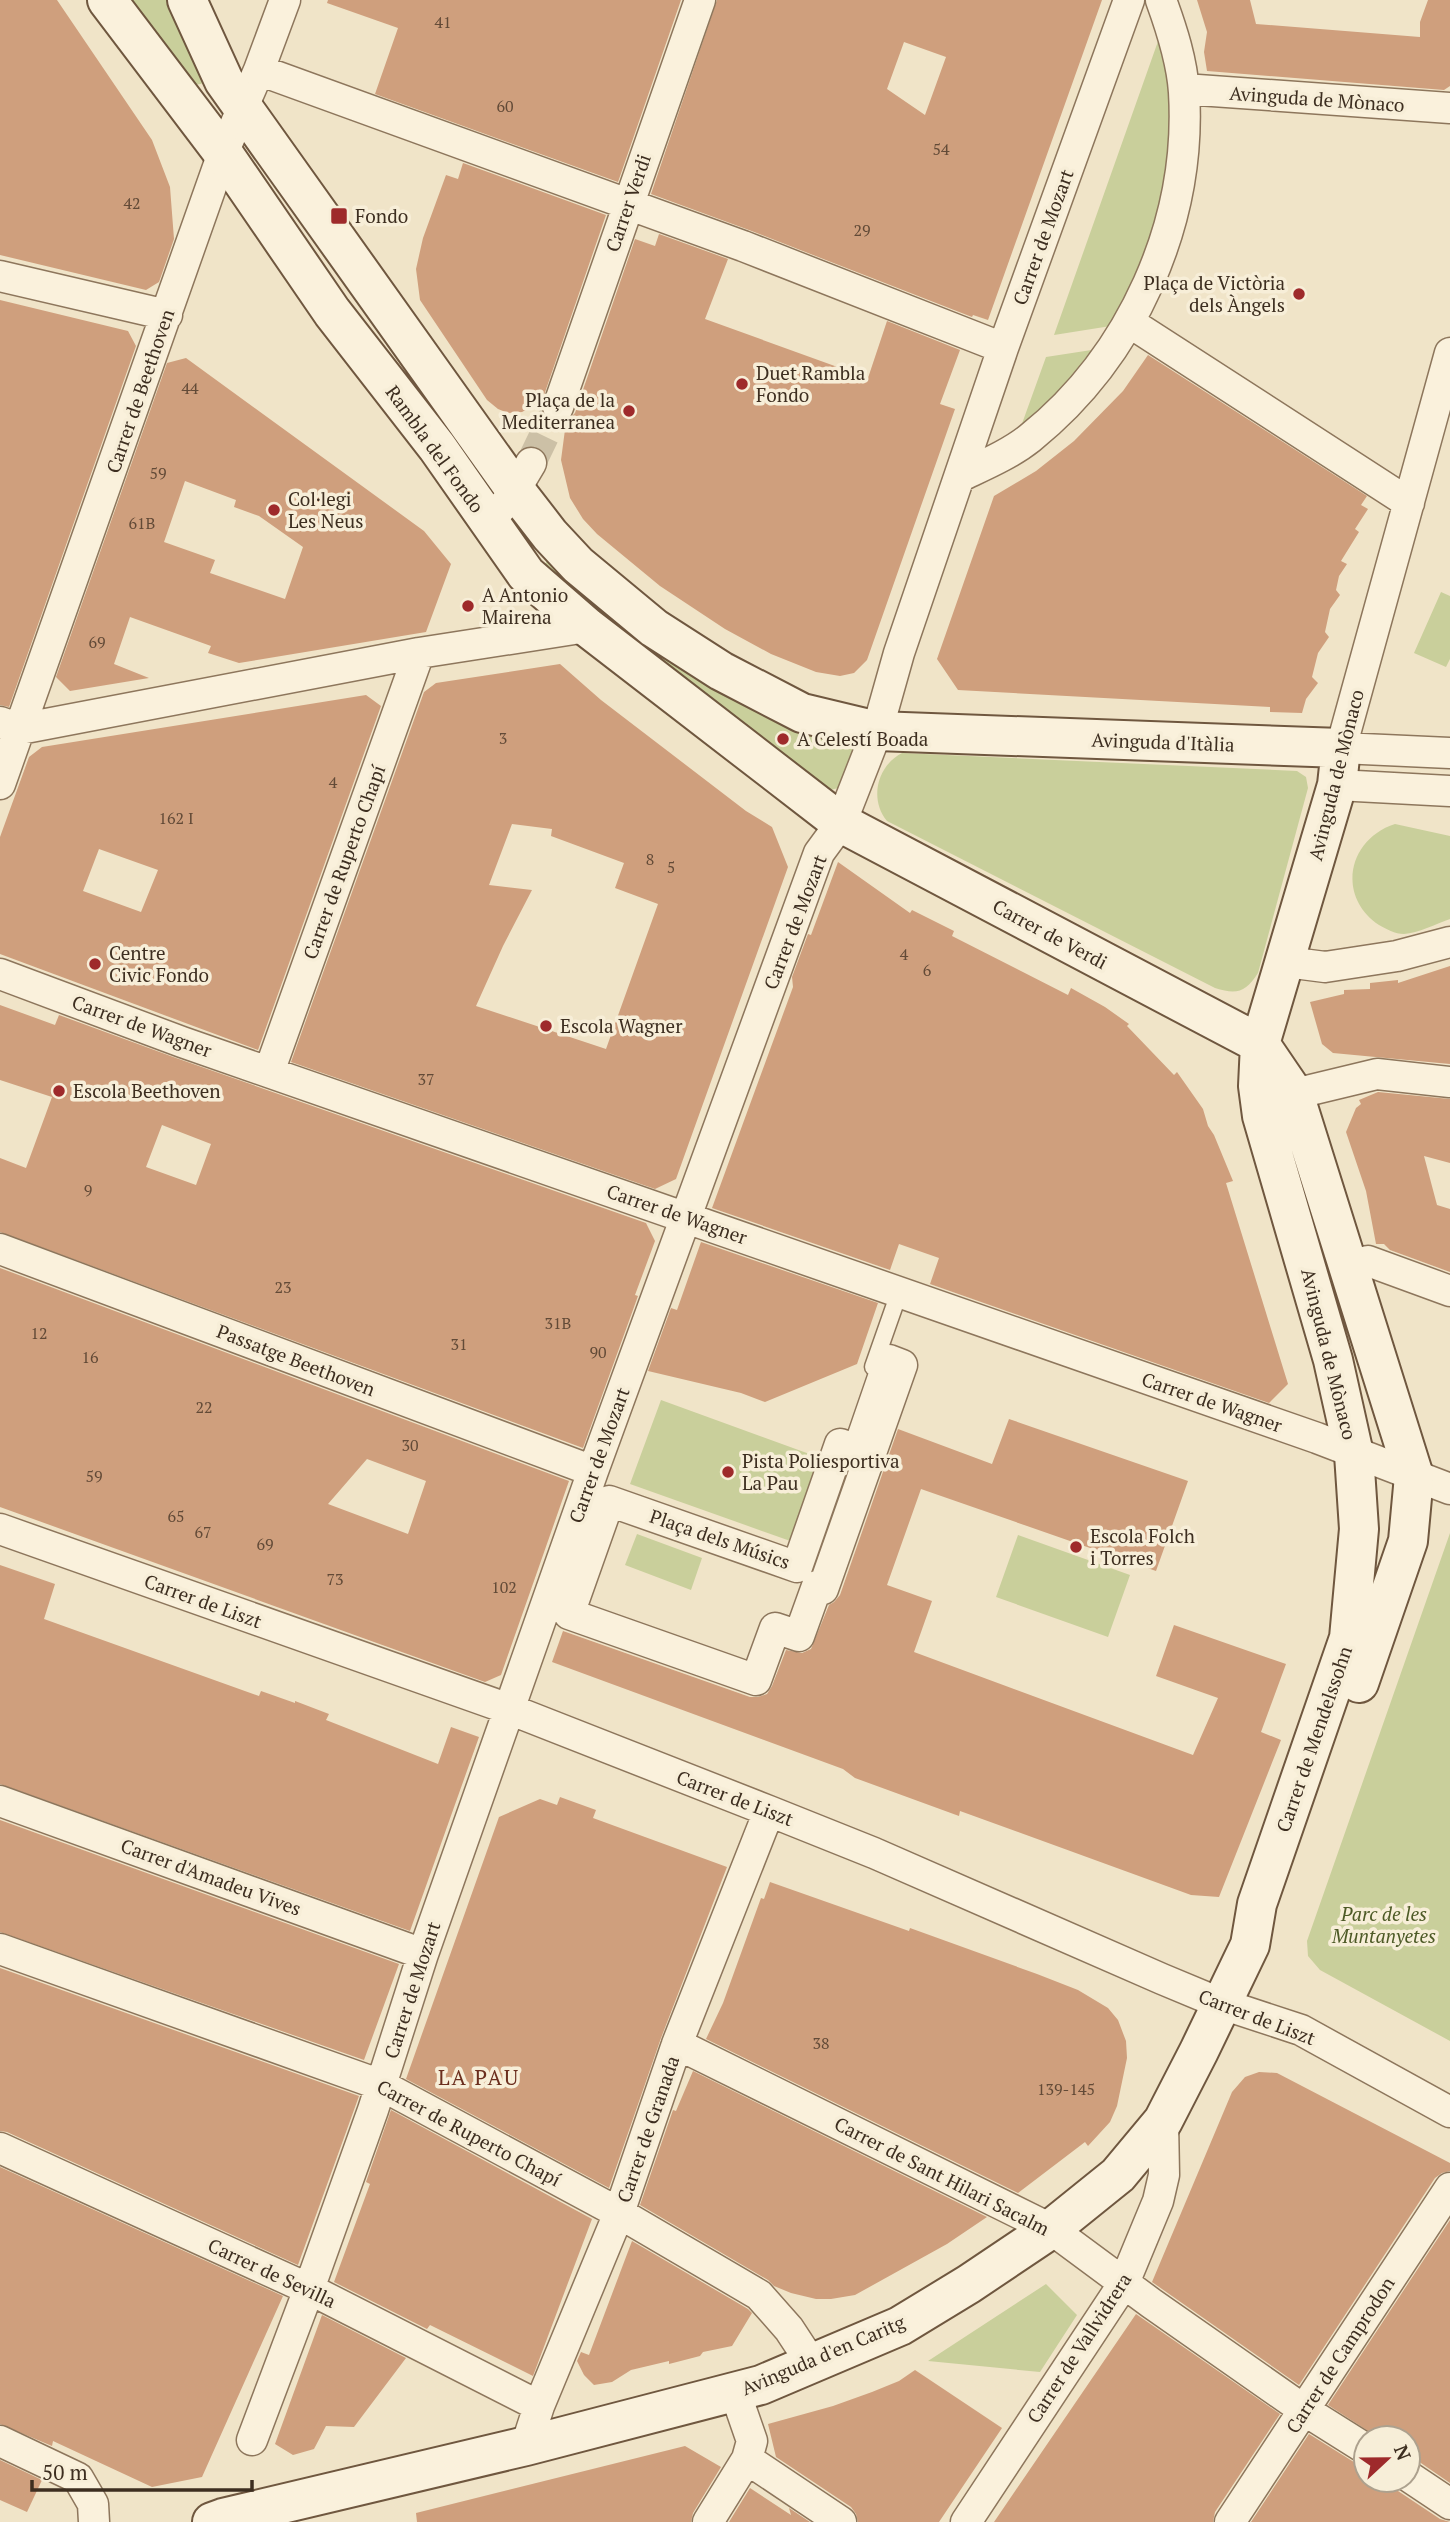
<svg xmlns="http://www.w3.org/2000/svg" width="1450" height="2522" viewBox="0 0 1450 2522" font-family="'PT Serif',serif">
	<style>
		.green { fill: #c9cf9b }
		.building { fill: #cf9f7d; fill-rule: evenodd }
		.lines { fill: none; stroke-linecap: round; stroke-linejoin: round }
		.street-tunnel { stroke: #ccc0a6; stroke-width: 30; stroke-dasharray: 30 15; stroke-linecap: butt }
		.lane-casing { stroke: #8d765c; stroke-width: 19 }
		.street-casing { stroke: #8d765c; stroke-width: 33 }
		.secondary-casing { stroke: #6f573f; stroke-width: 42 }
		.lane { stroke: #faf1dc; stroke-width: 16 }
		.street { stroke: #faf1dc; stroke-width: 30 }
		.secondary { stroke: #faf1dc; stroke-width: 38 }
		.poi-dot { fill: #9e2a2b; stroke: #f7eed8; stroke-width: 2.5 }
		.labels { text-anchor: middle; stroke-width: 7; stroke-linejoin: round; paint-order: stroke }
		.number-label { font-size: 16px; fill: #624a37 }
		.street-label { font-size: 19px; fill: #3d2e20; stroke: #f7eed8 }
		.poi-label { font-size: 19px; fill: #3d2e20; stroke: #f7eed8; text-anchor: start }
		.park-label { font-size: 19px; font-style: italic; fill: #4d5a26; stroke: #f7eed8 }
		.neighbourhood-label { font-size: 21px; letter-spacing: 2px; fill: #6b2e1e; stroke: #f7eed8 }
	</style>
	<rect width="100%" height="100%" fill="#f0e4c8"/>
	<path class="green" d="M131,0h47l28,80 -5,4 -9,1z
		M1162,30l13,65 -7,93 -51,137 -63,10z
		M1098,349l-36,44 -43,39 27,-75z
		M550,557l310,187 -13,42 -17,4 -288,-222z
		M1441,592l9,4v63l-4,8 -32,-14z
		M902,753l395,18 9,6 2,11 -50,185c-12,19 -21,22 -43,15l-328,-167c-18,-22 -10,-55 15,-68z
		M1395,824l55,12v83c-14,5 -32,14 -46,15 -9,0 -18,-5 -25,-9 -43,-29 -31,-86 16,-101z
		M661,1400l165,60 -30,83 -166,-59z
		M1450,1533v508l-130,-71 -12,-14 -1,-15z
		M637,1534l65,24 -11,32 -66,-25z
		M1018,1535l112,40 -22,62 -112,-40z
		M1046,2284l31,31 -37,57 -112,-11z"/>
	<path class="building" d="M0,0h57l95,140 18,47 4,52 -15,43 -13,8 -146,-35z
		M328,0h353l-63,182 -243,-88 23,-66 -71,-25z
		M717,0h385l-114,320 -15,-5 -1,2 -223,-87 -98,-36zM904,42l42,15 -21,58 -38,-26z
		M1197,0h53l6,24 164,13v-15l8,-22h22v86l-6,4 -237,-19 -3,-19 3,-20z
		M463,163l143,52 -64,186 -20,11 -14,1 -10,-4 -11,-9 -67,-100 -4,-31 7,-31 23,-63 12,4z
		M659,234l69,25 -23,60 163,59 19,-57 73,29 -20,54 15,5 -88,251 -13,13 -14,3 -24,-4 -45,-18 -46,-25 -65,-43 -63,-52 -14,-15 -13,-21 -9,-38 5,-38 9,-9 60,-174 20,7z
		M0,300l128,31 8,15 -127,361 -9,-2z
		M1148,355l219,141 -6,9 7,4 -13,20 4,3 -18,29 6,3 -8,12 -3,14 4,5 -10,14 -5,23 4,5 -11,16 -6,24 6,6 -12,16 -4,14 -32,-1v-5l-312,-17 -21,-31 57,-163 42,-25 38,-30 49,-50z
		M186,358l238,173 27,33 -25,68 -187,31 -31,-10 3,-7 -81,-29 -16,47 35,14 -79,13 -14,-14 111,-314zM185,481l51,19 -2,7 25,9 44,31 -18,52 -75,-26 5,-13 -51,-18z
		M560,664l41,36 145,111 26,16 16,40 -112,312 -21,10 -364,-127 133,-370 12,-9zM512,824l40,5 -1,7 73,27 -9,25 43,16 -52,145 -130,-43 27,-60 29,-56 -43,-5z
		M366,695l15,11 -123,344 -258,-96v-117l29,-80 13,-10zM99,849l59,21 -17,42 -58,-21z
		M838,862l72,51 2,-3 42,21 -2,5 116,59 3,-7 34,19 24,17 -2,2 47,49 3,-3 26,37 5,17 6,9 19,46 -7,2 62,201 -19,19 -339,-119 9,-26 -40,-14 -9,26 -178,-62 81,-221 -1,-10 16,-43 3,1z
		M1450,966v98l-117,-11 -11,-9 -12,-42 34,-8v-4l26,-1v-6l28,-3v3z
		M0,1005l55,20 4,-10 117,43 470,165 9,18 -20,54 3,1 -55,152 -583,-216v-74l26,10 26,-71 -52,-17zM162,1125l49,19 -15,41 -50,-18z
		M1378,1092l72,7v64l-26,-7 13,49 13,4v63l-60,-22 -6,-6h-8l-10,-53 -20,-59 10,-24 5,-4 -2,-4z
		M701,1242l177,61 -21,61 -92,38 -24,-9 -93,-22 23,-63 6,2z
		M0,1268l569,213 -68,194 -16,7 -485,-175zM367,1459l59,22 -18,53 -80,-30z
		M1009,1419l179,62 -32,90 -235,-82 -34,96 45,16 -18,51 279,103 25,-57 -62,-22 18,-51 112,39 -25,68 20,8 -62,157 -28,-2 -231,-84 -1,5 -104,-38 -12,-9 -291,-107 11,-31 187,66h8l9,-3 5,-8 14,-36 16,3 9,-4 18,-44 5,-3 6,-7 58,-166 94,35z
		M0,1565l55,19 -11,35 215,77 2,-5 34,12v-2l34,13 -3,6 112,44 13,-37 28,10 -69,194 -410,-147z
		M560,1797l36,13 -3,8 134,49 -66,171 -52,150 -203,-109 93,-262 41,-18 17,6z
		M0,1820l399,144 -35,96 -364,-128z
		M770,1882l139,49 1,-3 127,46 41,16 30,18 10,12 8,21 1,17 -10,48 -7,16 -22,24 -3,-4 -67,51 -312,-154 17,-36 38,-105 3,1z
		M0,1968l359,128 -61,169 -291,-133 -7,-1z
		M693,2071l294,146 -40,27 -92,51 -24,4h-15l-25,-6 -17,-7 -6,-6 -128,-75 33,-95 3,1z
		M1259,2072l18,1 173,90v8l-8,2 -7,5 -136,207 -147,-103 80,-190 13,-15z
		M391,2110l201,109 -59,157 -103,-51 -3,4 -93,-47 36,-98 -4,-2z
		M0,2167l283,129 -81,181 -50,10 -99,-46 -1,5 -52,-22z
		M1450,2220v263l-32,-22 -10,-2v-21h-29l-51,-33z
		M632,2241l116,68 4,4 -20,33 -29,6 -3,4 -31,8v-3l-38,9 -19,12 -18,3 -10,-10 -7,-14 4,-9 8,3z
		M1136,2314l144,100 -65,98 -2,10h-219z
		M322,2315l84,43 -52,69 -28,-1 -12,23 -21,6 -18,-11z
		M915,2370l87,58 -63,94h-81l-2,-8 -5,-7 -75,-50 -8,-33 65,-18 39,-14 27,-11z
		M1309,2434l48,30 9,2v14h25l7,11 42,28 10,3h-199z
		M685,2446l36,21 -28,46 -2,9h-274l-1,-9z
		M0,2460l42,20 -15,32 -27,-12z
		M750,2488l41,27 -2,-7 21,14h-81z"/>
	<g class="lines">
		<path class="street-tunnel" d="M531,463l27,-56"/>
		<defs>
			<path id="lane" d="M873,1367l26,-74"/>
			<path id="street" d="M259,70l484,176 260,102
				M1184,89l266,19
				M0,276l167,39
				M1129,322l280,181
				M1450,353l-109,395 109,5
				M558,407l142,-407
				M961,476c23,-11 49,-22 69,-38 102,-82 162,-215 154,-346 -2,-31 -12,-62 -23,-92
				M488,520l21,-20 22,-37
				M0,722l20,7 399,-76 168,-26
				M0,784l223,-631 36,-83 26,-70
				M1337,785l113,6
				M1286,962l39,5 72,-11 53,-14
				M0,974l182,68 1135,396 133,51
				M269,1072l150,-419
				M1294,1094l83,-20 73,8
				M0,1249l593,222
				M1350,1266l18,-5 82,30
				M889,1360l13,5 -79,224 -6,-3 -18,50 -24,-8 -19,52 -187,-66 40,-113 188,66 43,-123 18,6z
				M0,1529l509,180 260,102 105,42 288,126 60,25 79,26 149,82
				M0,1801l423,153
				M0,1949l381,136 238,128 140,82 30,34 23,35
				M677,2044l374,185 100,74 153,107 62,39
				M0,2148l309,141 230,117
				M735,2392l17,49 -5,18 94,63
				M252,2440l57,-151 64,-179 50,-156 170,-483 226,-618 22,-30 36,-92 22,-78 104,-305 126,-348
				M0,2441l78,37 15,26 1,18
				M526,2446l13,-40 80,-193 58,-169 92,-233
				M1408,2476l42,28
				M708,2522l39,-63
				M966,2522l158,-239 34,-82 6,-26 -1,-54
				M1230,2522l220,-334"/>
			<path id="secondary" d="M107,0l116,153 109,159 105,135 89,127 61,53 254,196 419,221 34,50 120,382 -6,65 -49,142
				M187,0l37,81 292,410 34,44 28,30 76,63 67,43 81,42 75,18 464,17 -4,37 -77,259 -2,42 4,30 71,244 21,94 5,75 -10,109 -92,266 -7,41 -51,106 -36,70 -45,54 -67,54 -82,55 -69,42 -139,59 -235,61 -303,72 -11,4"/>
		</defs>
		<use href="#lane" class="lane-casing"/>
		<use href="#street" class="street-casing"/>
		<use href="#secondary" class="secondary-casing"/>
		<use href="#lane" class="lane"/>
		<use href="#street" class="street"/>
		<use href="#secondary" class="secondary"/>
	</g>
	<g class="poi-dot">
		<rect x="330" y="207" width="18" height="18" rx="3.5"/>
		<circle cx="1299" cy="294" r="7"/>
		<circle cx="742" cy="384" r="7"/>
		<circle cx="629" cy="411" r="7"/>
		<circle cx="274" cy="510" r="7"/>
		<circle cx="468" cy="606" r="7"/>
		<circle cx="783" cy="739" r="7"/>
		<circle cx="95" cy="964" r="7"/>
		<circle cx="546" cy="1026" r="7"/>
		<circle cx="59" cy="1091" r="7"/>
		<circle cx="728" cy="1472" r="7"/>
		<circle cx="1076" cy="1547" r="7"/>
	</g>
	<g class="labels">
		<g class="number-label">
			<text x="443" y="28">41</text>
			<text x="505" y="112">60</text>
			<text x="941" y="155">54</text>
			<text x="132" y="209">42</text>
			<text x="862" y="236">29</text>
			<text x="190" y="394">44</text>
			<text x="158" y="479">59</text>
			<text x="142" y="529">61B</text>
			<text x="97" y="648">69</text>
			<text x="503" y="744">3</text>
			<text x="333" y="788">4</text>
			<text x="176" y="824">162 I</text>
			<text x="650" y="865">8</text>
			<text x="671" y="873">5</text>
			<text x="904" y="960">4</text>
			<text x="927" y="976">6</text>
			<text x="426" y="1085">37</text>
			<text x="88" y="1196">9</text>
			<text x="283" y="1293">23</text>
			<text x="558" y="1329">31B</text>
			<text x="39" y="1339">12</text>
			<text x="459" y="1350">31</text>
			<text x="598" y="1358">90</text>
			<text x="90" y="1363">16</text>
			<text x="204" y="1413">22</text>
			<text x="410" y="1451">30</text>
			<text x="94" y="1482">59</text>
			<text x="176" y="1522">65</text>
			<text x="203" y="1538">67</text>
			<text x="265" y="1550">69</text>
			<text x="335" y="1585">73</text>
			<text x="504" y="1593">102</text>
			<text x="821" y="2049">38</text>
			<text x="1066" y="2095">139-145</text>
		</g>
		<g class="street-label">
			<text transform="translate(1317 99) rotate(4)" y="7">Avinguda de Mònaco</text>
			<text transform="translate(628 203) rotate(-71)" y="7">Carrer Verdi</text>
			<text transform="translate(1043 237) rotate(-70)" y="7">Carrer de Mozart</text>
			<text transform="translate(140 391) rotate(-71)" y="7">Carrer de Beethoven</text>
			<text transform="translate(435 449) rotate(54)" y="7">Rambla del Fondo</text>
			<text transform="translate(1163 742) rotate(2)" y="7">Avinguda d'Itàlia</text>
			<text transform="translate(1336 775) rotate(-76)" y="7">Avinguda de Mònaco</text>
			<text transform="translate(344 862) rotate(-70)" y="7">Carrer de Ruperto Chapí</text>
			<text transform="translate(795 922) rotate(-69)" y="7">Carrer de Mozart</text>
			<text transform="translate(1050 934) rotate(28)" y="7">Carrer de Verdi</text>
			<text transform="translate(142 1026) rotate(20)" y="7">Carrer de Wagner</text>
			<text transform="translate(677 1214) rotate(19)" y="7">Carrer de Wagner</text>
			<text transform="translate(1329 1354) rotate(76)" y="7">Avinguda de Mònaco</text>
			<text transform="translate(296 1360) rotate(21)" y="7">Passatge Beethoven</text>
			<text transform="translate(1212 1402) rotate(19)" y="7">Carrer de Wagner</text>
			<text transform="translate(599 1455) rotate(-70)" y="7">Carrer de Mozart</text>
			<text transform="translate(720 1539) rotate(19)" y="7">Plaça dels Músics</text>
			<text transform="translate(203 1601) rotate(20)" y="7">Carrer de Liszt</text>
			<text transform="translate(1314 1739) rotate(-71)" y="7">Carrer de Mendelssohn</text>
			<text transform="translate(735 1798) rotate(21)" y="7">Carrer de Liszt</text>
			<text transform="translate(211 1877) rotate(20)" y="7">Carrer d'Amadeu Vives</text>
			<text transform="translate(412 1990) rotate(-72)" y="7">Carrer de Mozart</text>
			<text transform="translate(1257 2017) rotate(21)" y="7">Carrer de Liszt</text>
			<text transform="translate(648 2129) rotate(-71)" y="7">Carrer de Granada</text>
			<text transform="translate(469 2133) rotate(28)" y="7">Carrer de Ruperto Chapí</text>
			<text transform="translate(942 2176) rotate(27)" y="7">Carrer de Sant Hilari Sacalm</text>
			<text transform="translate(272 2273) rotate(25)" y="7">Carrer de Sevilla</text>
			<text transform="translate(1079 2348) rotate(-57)" y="7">Carrer de Vallvidrera</text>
			<text transform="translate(823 2355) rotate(-23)" y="7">Avinguda d'en Caritg</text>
			<text transform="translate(1340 2355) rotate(-57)" y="7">Carrer de Camprodon</text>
		</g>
		<g class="poi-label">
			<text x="355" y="223">Fondo</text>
			<text x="1285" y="290" text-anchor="end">Plaça de Victòria<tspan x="1285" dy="22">dels Àngels</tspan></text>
			<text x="756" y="380">Duet Rambla<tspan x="756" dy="22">Fondo</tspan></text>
			<text x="615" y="407" text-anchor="end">Plaça de la<tspan x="615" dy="22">Mediterranea</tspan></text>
			<text x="288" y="506">Col·legi<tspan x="288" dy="22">Les Neus</tspan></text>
			<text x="482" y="602">A Antonio<tspan x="482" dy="22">Mairena</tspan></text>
			<text x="797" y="746">A Celestí Boada</text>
			<text x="109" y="960">Centre<tspan x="109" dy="22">Civic Fondo</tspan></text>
			<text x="560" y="1033">Escola Wagner</text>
			<text x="73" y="1098">Escola Beethoven</text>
			<text x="742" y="1468">Pista Poliesportiva<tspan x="742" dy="22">La Pau</tspan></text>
			<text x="1090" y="1543">Escola Folch<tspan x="1090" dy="22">i Torres</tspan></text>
		</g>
		<g class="park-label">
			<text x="1384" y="1921">Parc de les<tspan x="1384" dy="22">Muntanyetes</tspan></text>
		</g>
		<g class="neighbourhood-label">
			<text x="479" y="2085">LA PAU</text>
		</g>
	</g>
	<g transform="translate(1387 2459) rotate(68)"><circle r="33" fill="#f7eed8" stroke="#ada18e" stroke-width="2"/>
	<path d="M0-5L12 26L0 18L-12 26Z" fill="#9e2a2b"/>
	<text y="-10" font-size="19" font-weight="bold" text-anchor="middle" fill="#3d2e20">N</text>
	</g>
	<path d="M32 2480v10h220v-10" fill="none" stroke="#3d2e20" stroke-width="3.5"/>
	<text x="42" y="2480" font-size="21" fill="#3d2e20" stroke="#f7eed8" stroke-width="5" paint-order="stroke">50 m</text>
</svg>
